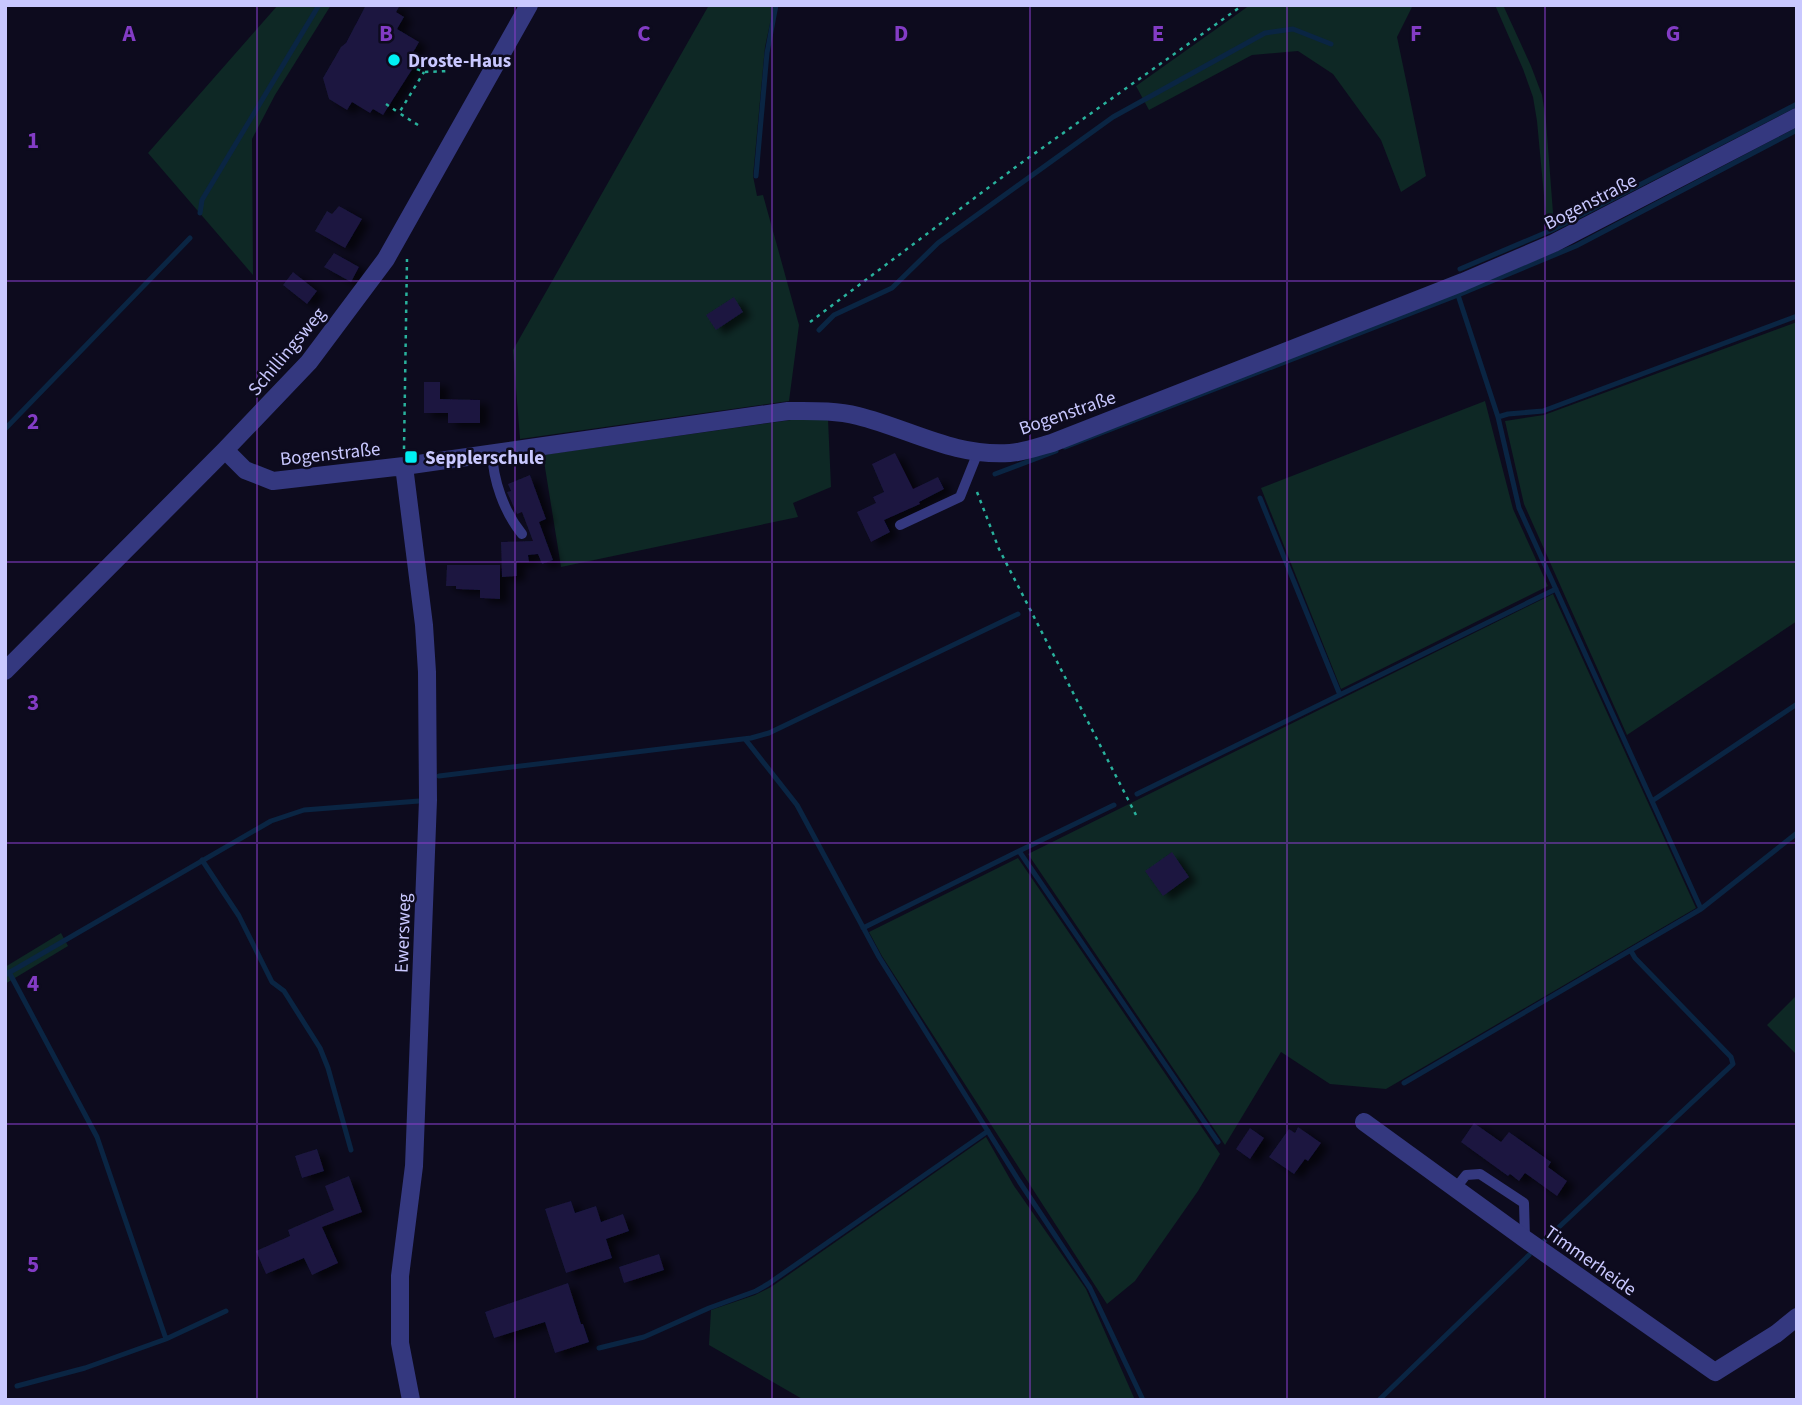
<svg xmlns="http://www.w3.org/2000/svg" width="1802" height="1405" viewBox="0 0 1802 1405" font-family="'Source Sans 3',sans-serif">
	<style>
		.green { fill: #0e2825 }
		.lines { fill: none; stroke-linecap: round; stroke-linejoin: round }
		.stream { stroke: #0a2543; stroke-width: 5 }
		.building { fill: #1b173f; filter: url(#shadow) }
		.path { stroke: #29b29d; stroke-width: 2.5; stroke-dasharray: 3.5 5; stroke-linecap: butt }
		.lane { stroke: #34387f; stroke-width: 10 }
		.street { stroke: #34387f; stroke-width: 18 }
		.grid { fill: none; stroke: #833cc5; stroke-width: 2; stroke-opacity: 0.55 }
		.poi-dot { fill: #00f0f3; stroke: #0d0b1e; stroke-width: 2.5 }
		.labels { text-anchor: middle; stroke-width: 5; stroke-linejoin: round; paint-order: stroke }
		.poi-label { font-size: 19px; font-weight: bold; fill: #c9c8ff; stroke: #0d0b1e; text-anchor: start }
		.street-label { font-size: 19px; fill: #c9c8ff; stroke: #0d0b1e }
		.grid-label { font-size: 23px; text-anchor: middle; font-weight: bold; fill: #833cc5; stroke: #0d0b1e; stroke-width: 5; stroke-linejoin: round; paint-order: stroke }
	</style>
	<defs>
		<filter id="shadow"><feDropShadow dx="8" dy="4.5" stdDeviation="3.5" flood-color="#0009"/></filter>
	</defs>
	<rect width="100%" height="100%" fill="#0d0b1e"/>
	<path class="green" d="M278,5h53l-56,90 -23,44 1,136 -105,-122z
		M709,5h65l-9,42 -12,129 4,20 6,-1 36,130 -10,76 -269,38 -7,-89z
		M1250,5h163l-16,32 29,139 -25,16 -20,-52 -48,-66 -35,-23 -46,4 -103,55 -13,-24z
		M1495,5h8l28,61 11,29 4,26 8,105 -7,2 -10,-107 -4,-24 -10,-28z
		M1797,322v299l-170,114 -103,-231 -19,-83 39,-6z
		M1485,401l28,108 35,77 -207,103 -80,-201z
		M828,419l3,68 -38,16 5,14 -237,50 -18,-112 248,-35z
		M1553,594l143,314 -310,181 -56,-5 -49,-32 -56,93 -197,-291z
		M1018,858l202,296 -22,37 -63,90 -28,23 -225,-348 -13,-24z
		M61,933l7,13 -63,38v-17z
		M1797,995v60l-30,-30z
		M986,1137l28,49 72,103 49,111h-331l-95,-55 2,-35 44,-15 16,-8z"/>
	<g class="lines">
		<path class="stream" d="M756,176l11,-123 9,-48
			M200,213l2,-13 117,-195
			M1460,269l92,-39 245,-126
			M1458,295l40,122 21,91 182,401
			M819,330l15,-15 58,-27 46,-45 175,-126 152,-84 28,-4 38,15
			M1498,417l10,-3 35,-3 254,-95
			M5,429l185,-191
			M1065,447l393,-152 118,-49 221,-116
			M995,474l61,-23
			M1260,498l80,197
			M745,739l52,66 82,152 140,224 71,107 53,112
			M439,776l312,-38 18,-5 249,-119
			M1137,794l419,-205
			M1652,801l145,-97
			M1019,851l95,-46
			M202,860l37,56 33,66 12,9 36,57 8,20 23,82
			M863,928l156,-77 199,291
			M9,972l88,165 69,202
			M5,975l266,-154 33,-11 115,-9
			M1404,1083l297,-174 96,-76
			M1543,1242l190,-178 -2,-7 -96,-99 -4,-7
			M599,1348l45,-11 65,-29 47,-17 12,-7 220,-153
			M17,1386l68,-18 81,-29 60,-28
			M1379,1400l150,-145"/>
	</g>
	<path class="building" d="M366,5h34l-4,7 8,5 -7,12 22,13 -8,14 7,4 -35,55 -10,-6 -3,4 -18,-11 -5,8 -18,-11 -6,-21 18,-31 5,-4z
		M339,206l23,13 -17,29 -30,-17 12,-20 5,3z
		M334,253l25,14 -8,15 -27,-15z
		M293,272l24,19 -10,13 -24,-19z
		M734,297l9,15 -27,18 -10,-15z
		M424,382h16v17l40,1v23h-32v-10h-24z
		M895,453l18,36 25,-12 6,12 -25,13 1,2 -36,16 6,12 -19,10 -14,-30 19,-9 -3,-6 11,-5 -12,-28z
		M530,475l16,44 -7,3 14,38 -11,4 -4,-10 -10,1 1,7h-12v14l-15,1 -1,-35 32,-1 -11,-29 -5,2 -10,-22 4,-1 -3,-7z
		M447,565h53v34l-20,-1v-8l-24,-1v-3h-10z
		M1172,852l17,25 -26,19 -18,-25z
		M1474,1123l27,19 8,-10 42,30 -3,5 19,14 -10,15 -32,-23 -6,8 -9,-7 -2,2 -47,-34z
		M1298,1127l23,16 -13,18 -3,-2 -11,15 -25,-17 20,-28 6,4z
		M1250,1128l14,10 -14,21 -14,-10z
		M317,1149l7,22 -22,7 -7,-22z
		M349,1176l13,36 -40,15 16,36 -26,12 -8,-17 -38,16 -10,-23 34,-15 -2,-6 46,-20 -9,-24z
		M571,1201l4,12 21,-7 5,16 22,-8 6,17 -23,8 6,19 -46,15 -21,-64z
		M659,1254l5,16 -40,13 -5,-16z
		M568,1283l13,41h2l6,18 -34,11 -10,-31 -51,16 -9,-26z"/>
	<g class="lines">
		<path class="path" d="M409,66l15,6 25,-1
			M386,104l13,9
			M418,125l-19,-12 25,-41
			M810,322l207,-156 226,-161
			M404,449l3,-190
			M977,492l22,57 137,266"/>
		<path class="lane" d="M492,452c1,28 12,60 30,82
			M900,525l60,-28 18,-45
			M1455,1189l11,-14 14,-1 44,29 1,36"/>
		<path class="street" d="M225,450l20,20 28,11 131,-15 384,-55c23,0 47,-1 70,5 52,13 96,41 152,37 14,-1 28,-6 42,-10l411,-161 91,-39 243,-126
			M404,466l20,159 3,47 1,128 -14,366 -14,110v67l11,57
			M5,671l220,-221 84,-88 77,-103 143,-254
			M1364,1122l161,117 190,133 61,-38 21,-17"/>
	</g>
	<path class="grid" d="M257,5v1395M515,5v1395M772,5v1395M1030,5v1395M1287,5v1395M1545,5v1395M5,281h1792M5,562h1792M5,843h1792M5,1124h1792"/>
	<g class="poi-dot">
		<circle cx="394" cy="60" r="7"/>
		<rect x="404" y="450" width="14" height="14" rx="3.5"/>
	</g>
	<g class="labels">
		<g class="poi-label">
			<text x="408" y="67">Droste-Haus</text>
			<text x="425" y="464">Sepplerschule</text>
		</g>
		<g class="street-label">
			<text transform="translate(1590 201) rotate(-27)" y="7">Bogenstraße</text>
			<text transform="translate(286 351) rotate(-50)" y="7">Schillingsweg</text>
			<text transform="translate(1067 412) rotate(-19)" y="7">Bogenstraße</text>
			<text transform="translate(330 453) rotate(-6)" y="7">Bogenstraße</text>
			<text transform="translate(402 933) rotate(-88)" y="7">Ewersweg</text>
			<text transform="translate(1591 1260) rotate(35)" y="7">Timmerheide</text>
		</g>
	</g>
	<g class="grid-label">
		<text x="129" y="41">A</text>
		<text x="386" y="41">B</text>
		<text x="644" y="41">C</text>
		<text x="901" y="41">D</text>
		<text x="1158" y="41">E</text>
		<text x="1416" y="41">F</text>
		<text x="1673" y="41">G</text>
		<text x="33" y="148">1</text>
		<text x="33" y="429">2</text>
		<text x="33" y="710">3</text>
		<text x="33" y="991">4</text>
		<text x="33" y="1272">5</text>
	</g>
	<rect width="1802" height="1405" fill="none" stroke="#c9c8ff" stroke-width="14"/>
</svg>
